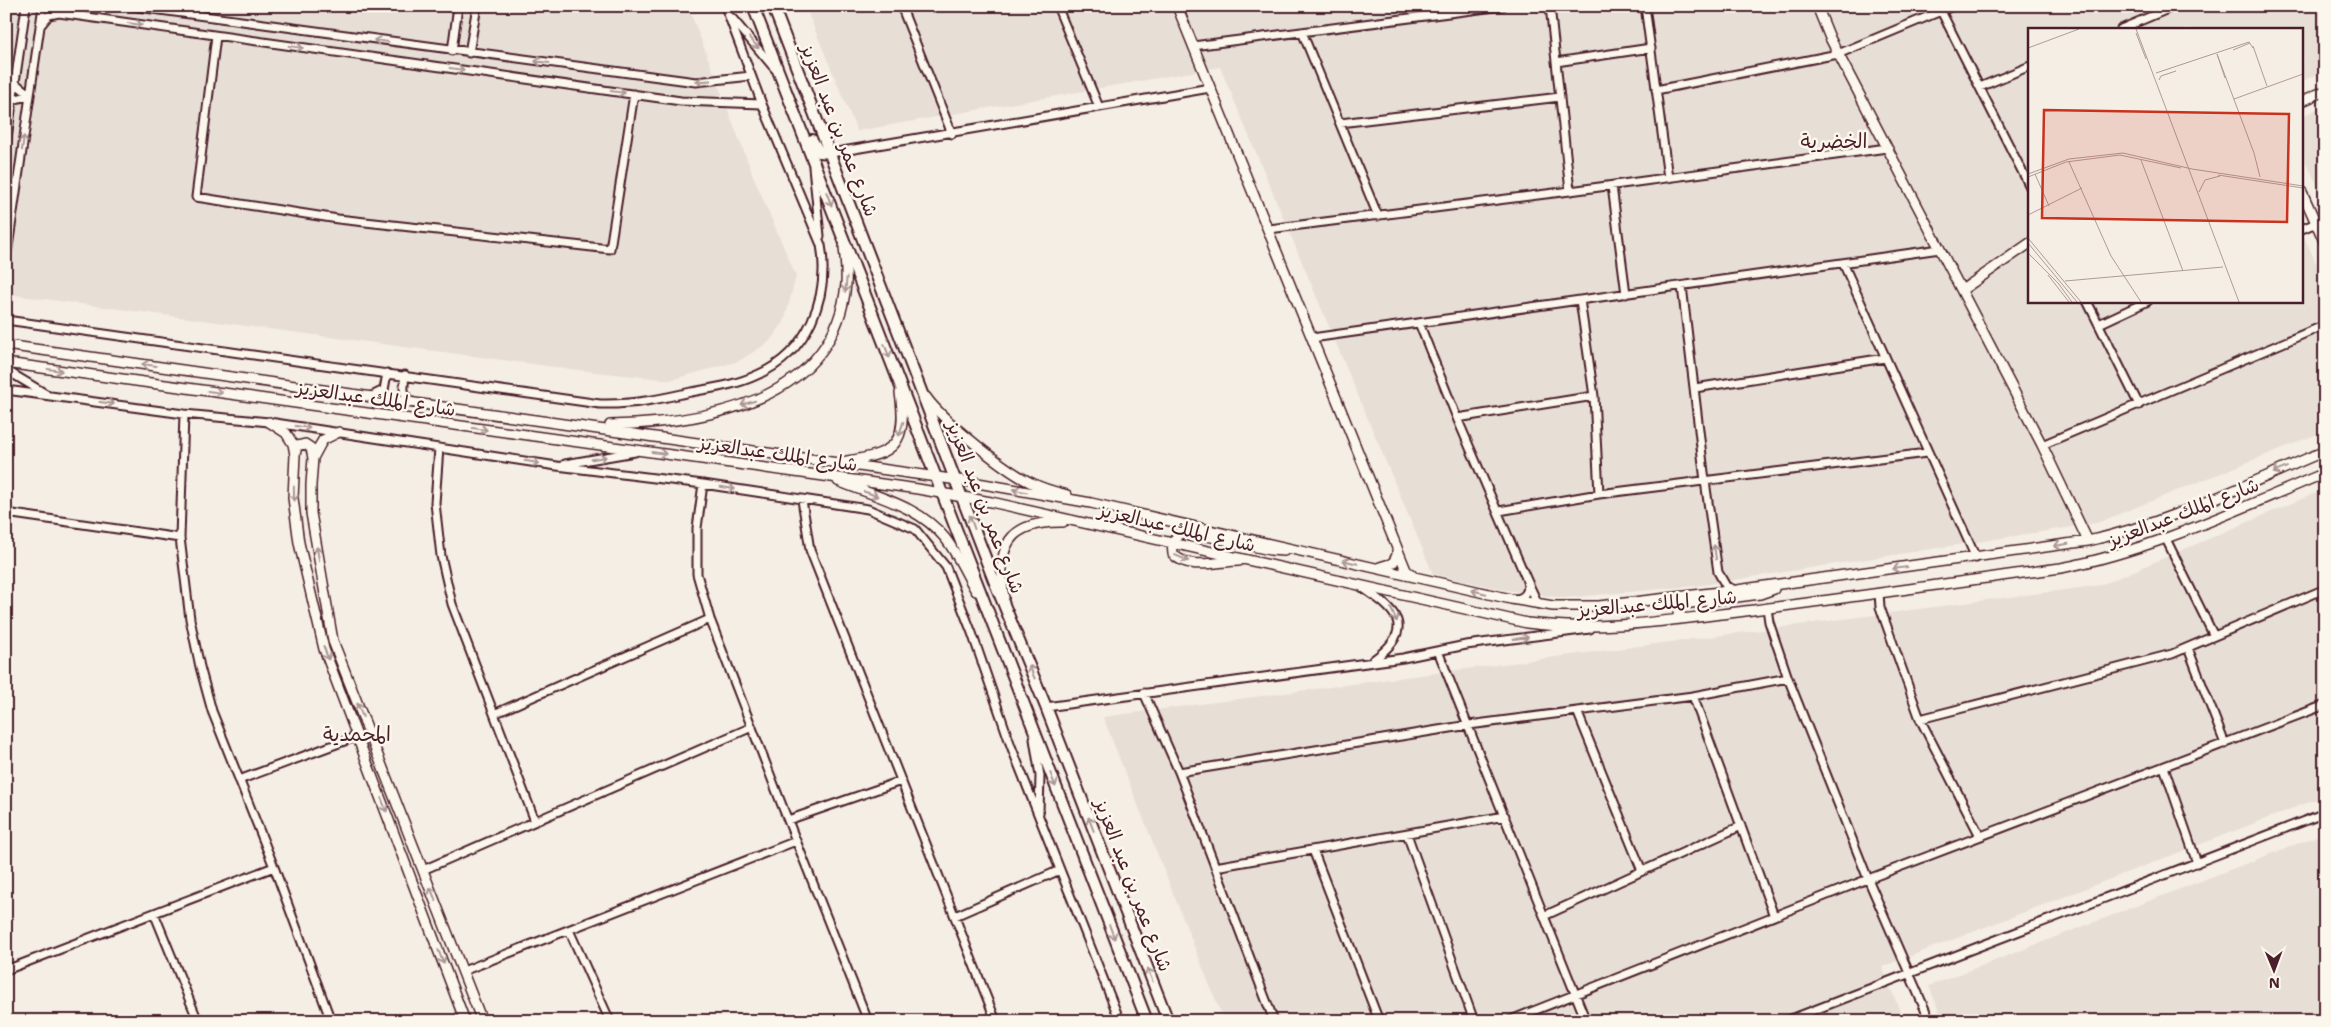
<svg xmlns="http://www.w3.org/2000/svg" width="2331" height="1027" viewBox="0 0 2331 1027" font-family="'Shantell Sans','Playpen Sans Arabic',sans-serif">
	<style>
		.built { fill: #e7dfd6 }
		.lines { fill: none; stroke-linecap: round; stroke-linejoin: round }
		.minor-casing { stroke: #4a1f2b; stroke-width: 11 }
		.tertiary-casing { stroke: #4a1f2b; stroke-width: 12 }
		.secondary-casing { stroke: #4a1f2b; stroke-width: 14 }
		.minor { stroke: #fbf7ec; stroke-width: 7 }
		.tertiary { stroke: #fbf7ec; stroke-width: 9 }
		.secondary { stroke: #fbf7ec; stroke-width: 10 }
		.oneway { stroke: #ab9695 }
		.labels { text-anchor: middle; stroke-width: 5; stroke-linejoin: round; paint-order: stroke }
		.street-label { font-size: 19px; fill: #4a1f2b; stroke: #fbf7ec }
		.neighbourhood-label { font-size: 20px; fill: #4a1f2b; stroke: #fbf7ec }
		.inset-road { fill: none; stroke: #b09b9a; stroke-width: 1 }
		.view { fill: #c8321e; fill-opacity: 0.15; stroke: #c8321e; stroke-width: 2.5 }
		.inset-edge { fill: none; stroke: #4a1f2b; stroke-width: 2.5 }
	</style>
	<rect width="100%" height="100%" fill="#f4eee4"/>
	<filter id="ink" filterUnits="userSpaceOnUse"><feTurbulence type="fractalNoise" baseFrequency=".02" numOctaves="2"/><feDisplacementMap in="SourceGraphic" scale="10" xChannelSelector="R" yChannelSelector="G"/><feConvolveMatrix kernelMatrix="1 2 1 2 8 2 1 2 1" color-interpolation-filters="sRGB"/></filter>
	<g filter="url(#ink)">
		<path class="built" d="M6,6h682l66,172 42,98 -12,46 -15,20 -30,19 -69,19 -92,-10 -572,-76z
			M805,6h1520v65l-23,10v-52h-272v272h272v-69l23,51v148l-228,92 -402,63 -132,12 -58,-8 -72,-16 -213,-507 -363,64z
			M2325,106v94l-23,-46v-38z
			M2325,489v307l-443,171 22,54h-680l-121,-304 998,-132z
			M2325,833v188h-382l-14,-35z"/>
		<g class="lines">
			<defs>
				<path id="minor" d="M130,6l566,76 55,-6
					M901,6l51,128
					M1057,6l42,101
					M1550,6l20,185
					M1645,6l23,172
					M1941,11l89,176
					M732,18l43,51
					M40,26l9,-11 10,-2 622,88 81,3
					M2121,29l54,-23
					M1302,32l76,184
					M216,36l-20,161 142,22 272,30 24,-155
					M1193,46l310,-40
					M452,51l6,-45
					M469,53l8,-47
					M1556,62l95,-14
					M6,82l9,1 15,12
					M1980,87l50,-21
					M1656,90l182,-36 115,-48
					M6,99l7,1 17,-5
					M1340,123l220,-26
					M6,145l20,-139
					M831,153l379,-65
					M813,167l7,69
					M1612,186l14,108
					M1269,229l301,-38 317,-43
					M2302,229l14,-6
					M6,261l37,-255
					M1843,263l133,295
					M1682,286l23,195 13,91 8,14 9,4
					M1580,300l14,96
					M2087,301l52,104
					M6,320l594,84c32,1 60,-5 91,-12 22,-4 45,-7 66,-17 51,-22 73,-78 64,-130l-59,-141 -37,-98
					M1419,323l38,95 69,160
					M2099,324l49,-23
					M1312,338l628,-89
					M6,370l40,24
					M405,375c-1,11 -4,20 7,27
					M1695,388l190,-30
					M6,390l178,24 85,8 288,44 146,18 165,25 47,20 31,38 26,66 39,113 109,275
					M372,396l12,-6 3,-17
					M184,414l-4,124 10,81 10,48 12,44 62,156 57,154
					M1457,418l137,-22 5,98
					M2042,445l283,-120
					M439,448l-4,55 6,53 11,48 83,217
					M565,464l70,-12
					M703,484l-6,44v46l13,45 73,189 85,213
					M802,500l8,50 186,471
					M1499,511l100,-17 328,-41
					M6,513l174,25
					M2166,539l48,97
					M1360,586c36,24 58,42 13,74
					M1879,593l1,14 40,112 60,117
					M1515,599c12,-1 15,-10 11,-21l12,26
					M1767,608l2,14 19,56 80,201 62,142
					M2188,648l37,96
					M1438,651l148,370
					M1144,693l35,79 95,249
					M1693,696l81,220
					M1046,707l357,-49 63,-13 124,-16
					M1577,711l65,160
					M494,714l216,-95
					M1920,719l252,-65 153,-65
					M1034,739l6,37 -1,37
					M2164,767l33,96
					M1179,772l290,-47 224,-29 95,-18
					M239,780l119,-44
					M788,820l113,-39
					M1407,834l67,187
					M1313,850l66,171
					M1215,867l290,-51
					M423,870l329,-143
					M154,913l44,108
					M955,916l105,-46
					M1544,916l197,-90
					M569,930l41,91
					M6,970l268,-103
					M463,971l333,-130
					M187,1021l10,-4
					M1508,1021l360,-142 457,-174
					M1786,1021l539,-208"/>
				<path id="tertiary" d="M1177,6l229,564 6,5
					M1817,6l13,32 212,407 46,96
					M2302,101l23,-10
					M2302,192l23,51
					M1962,290l68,-47
					M6,345l966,137 119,21 420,96 42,7h46l138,-16 351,-49c82,-18 160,-58 237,-90
					M6,363l912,126 73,13 536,121c73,9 145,-3 218,-12 105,-13 210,-29 316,-43 92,-18 177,-59 264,-95
					M926,397c15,22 83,77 108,87 10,5 22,8 33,11
					M269,422l17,11 7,11 2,11 -2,43 6,45 25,106 141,372
					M610,425c95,-2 225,-23 236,-141 1,-12 -1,-25 -2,-37
					M339,432l-16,8 -3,5 -7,13 -2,27v28l22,128 149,380
					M295,455l2,-9 8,-2 6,4 2,10
					M847,461c48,-7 61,-17 53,-68
					M838,481c38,16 80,24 107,57 12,15 21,36 31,53
					M1239,561c-19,0 -51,10 -66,-7l-1,-11 7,-9 10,-2 81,18 14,1
					M1380,567l13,-4 4,-8v-7
					M1004,598c-8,-51 3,-77 59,-76
					M1684,618l-6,-3 2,-10 4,-1 76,-10 14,-5"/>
				<path id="secondary" d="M753,6l394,1015
					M773,6l220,572 53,129 122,314
					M812,140l7,12 12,1"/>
			</defs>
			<use href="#minor" class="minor-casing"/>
			<use href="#tertiary" class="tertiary-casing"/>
			<use href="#secondary" class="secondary-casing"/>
			<use href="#minor" class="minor"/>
			<use href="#tertiary" class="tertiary"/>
			<use href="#secondary" class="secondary"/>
		</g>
		<defs><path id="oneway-shaft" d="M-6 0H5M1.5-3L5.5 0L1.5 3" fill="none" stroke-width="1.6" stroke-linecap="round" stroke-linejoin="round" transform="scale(1.25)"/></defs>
		<g class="oneway">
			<use href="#oneway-shaft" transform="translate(135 24) rotate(8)"/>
			<use href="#oneway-shaft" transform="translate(381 41) rotate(-172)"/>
			<use href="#oneway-shaft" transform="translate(754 43) rotate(49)"/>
			<use href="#oneway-shaft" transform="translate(296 47) rotate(8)"/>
			<use href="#oneway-shaft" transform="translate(542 62) rotate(-173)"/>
			<use href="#oneway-shaft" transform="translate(457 69) rotate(8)"/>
			<use href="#oneway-shaft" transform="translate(703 81) rotate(176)"/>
			<use href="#oneway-shaft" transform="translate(618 92) rotate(8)"/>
			<use href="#oneway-shaft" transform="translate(23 143) rotate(-82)"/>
			<use href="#oneway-shaft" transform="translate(829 199) rotate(69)"/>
			<use href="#oneway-shaft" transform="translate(846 285) rotate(95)"/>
			<use href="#oneway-shaft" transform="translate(887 351) rotate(69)"/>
			<use href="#oneway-shaft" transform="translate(149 365) rotate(-172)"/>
			<use href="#oneway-shaft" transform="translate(55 370) rotate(8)"/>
			<use href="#oneway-shaft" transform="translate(215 392) rotate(8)"/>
			<use href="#oneway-shaft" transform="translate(107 403) rotate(7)"/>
			<use href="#oneway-shaft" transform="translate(748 403) rotate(163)"/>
			<use href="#oneway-shaft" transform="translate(303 427) rotate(8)"/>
			<use href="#oneway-shaft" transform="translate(480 429) rotate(8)"/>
			<use href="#oneway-shaft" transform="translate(901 429) rotate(108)"/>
			<use href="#oneway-shaft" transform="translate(659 453) rotate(8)"/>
			<use href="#oneway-shaft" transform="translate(599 458) rotate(-10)"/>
			<use href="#oneway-shaft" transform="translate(532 462) rotate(9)"/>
			<use href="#oneway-shaft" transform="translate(2280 470) rotate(157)"/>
			<use href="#oneway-shaft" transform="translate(728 488) rotate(9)"/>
			<use href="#oneway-shaft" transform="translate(1020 491) rotate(-169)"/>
			<use href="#oneway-shaft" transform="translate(294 494) rotate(89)"/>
			<use href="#oneway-shaft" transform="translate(871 494) rotate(19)"/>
			<use href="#oneway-shaft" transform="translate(972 522) rotate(-110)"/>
			<use href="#oneway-shaft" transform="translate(2061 545) rotate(171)"/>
			<use href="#oneway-shaft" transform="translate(1715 552) rotate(-98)"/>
			<use href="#oneway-shaft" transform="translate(318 554) rotate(-100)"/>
			<use href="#oneway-shaft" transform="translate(1182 558) rotate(23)"/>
			<use href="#oneway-shaft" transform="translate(1350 562) rotate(-167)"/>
			<use href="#oneway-shaft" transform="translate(1900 568) rotate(172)"/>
			<use href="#oneway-shaft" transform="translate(1479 592) rotate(-167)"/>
			<use href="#oneway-shaft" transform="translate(1394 615) rotate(65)"/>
			<use href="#oneway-shaft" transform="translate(1521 638) rotate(-7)"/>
			<use href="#oneway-shaft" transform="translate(326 653) rotate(70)"/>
			<use href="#oneway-shaft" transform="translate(1032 672) rotate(-112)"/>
			<use href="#oneway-shaft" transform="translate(360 710) rotate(-112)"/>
			<use href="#oneway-shaft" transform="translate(1053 780) rotate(69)"/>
			<use href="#oneway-shaft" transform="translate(384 805) rotate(69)"/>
			<use href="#oneway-shaft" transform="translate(1091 824) rotate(-111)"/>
			<use href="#oneway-shaft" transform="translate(433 894) rotate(-112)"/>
			<use href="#oneway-shaft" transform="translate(1112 932) rotate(69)"/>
			<use href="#oneway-shaft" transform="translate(441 957) rotate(69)"/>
			<use href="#oneway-shaft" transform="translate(1150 975) rotate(-111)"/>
		</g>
	</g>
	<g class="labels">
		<g class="street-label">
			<text transform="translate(840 130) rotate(69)" y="7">شارع عمر بن عبد العزيز</text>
			<text transform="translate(376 398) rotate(8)" y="7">شارع الملك عبدالعزيز</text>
			<text transform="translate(778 453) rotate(8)" y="7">شارع الملك عبدالعزيز</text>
			<text transform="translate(986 507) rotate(69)" y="7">شارع عمر بن عبد العزيز</text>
			<text transform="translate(2183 512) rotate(-21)" y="7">شارع الملك عبدالعزيز</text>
			<text transform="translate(1177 527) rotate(13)" y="7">شارع الملك عبدالعزيز</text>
			<text transform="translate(1657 603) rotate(-5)" y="7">شارع الملك عبدالعزيز</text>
			<text transform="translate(1134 885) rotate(69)" y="7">شارع عمر بن عبد العزيز</text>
		</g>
		<g class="neighbourhood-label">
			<text x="1834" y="148">الخضرية</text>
			<text x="357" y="741">المحمدية</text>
		</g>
	</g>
	<g transform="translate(2028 28)">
		<rect width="275" height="275" fill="#f4eee4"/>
		<path class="inset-road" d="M108,1l103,273M108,5l10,26M225,18l14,40M0,20l51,-19M205,22l17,-7M189,26l37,99 6,24M189,26l8,24M128,45l93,-31 4,6M131,52l2,-4 15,-5M206,71l69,-25M113,132l42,111M41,134l42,94 30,46M0,146l41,-15 54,-6 69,16 111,17M7,146l14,32M190,147l85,13M0,149l38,-15 54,-7 61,13M171,164l6,-12 15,-4M0,187l54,-27M0,210l53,64M0,215l49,59M0,225l30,30M20,247l21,27M37,253l158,-14M30,255l14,19"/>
		<path class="view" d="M16,82l245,4 -2,108 -245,-4z"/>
		<rect width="275" height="275" class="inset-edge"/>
	</g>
	<rect width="2331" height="1027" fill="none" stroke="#fbf7ec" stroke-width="25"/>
	<rect x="12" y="12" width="2306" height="1002" fill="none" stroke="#4a1f2b" stroke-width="2" filter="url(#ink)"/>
	<g transform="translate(2274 970) rotate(179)" stroke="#fbf7ec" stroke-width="4" paint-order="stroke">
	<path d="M0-4L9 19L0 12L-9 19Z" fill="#4a1f2b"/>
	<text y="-8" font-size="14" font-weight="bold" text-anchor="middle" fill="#4a1f2b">N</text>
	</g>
</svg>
